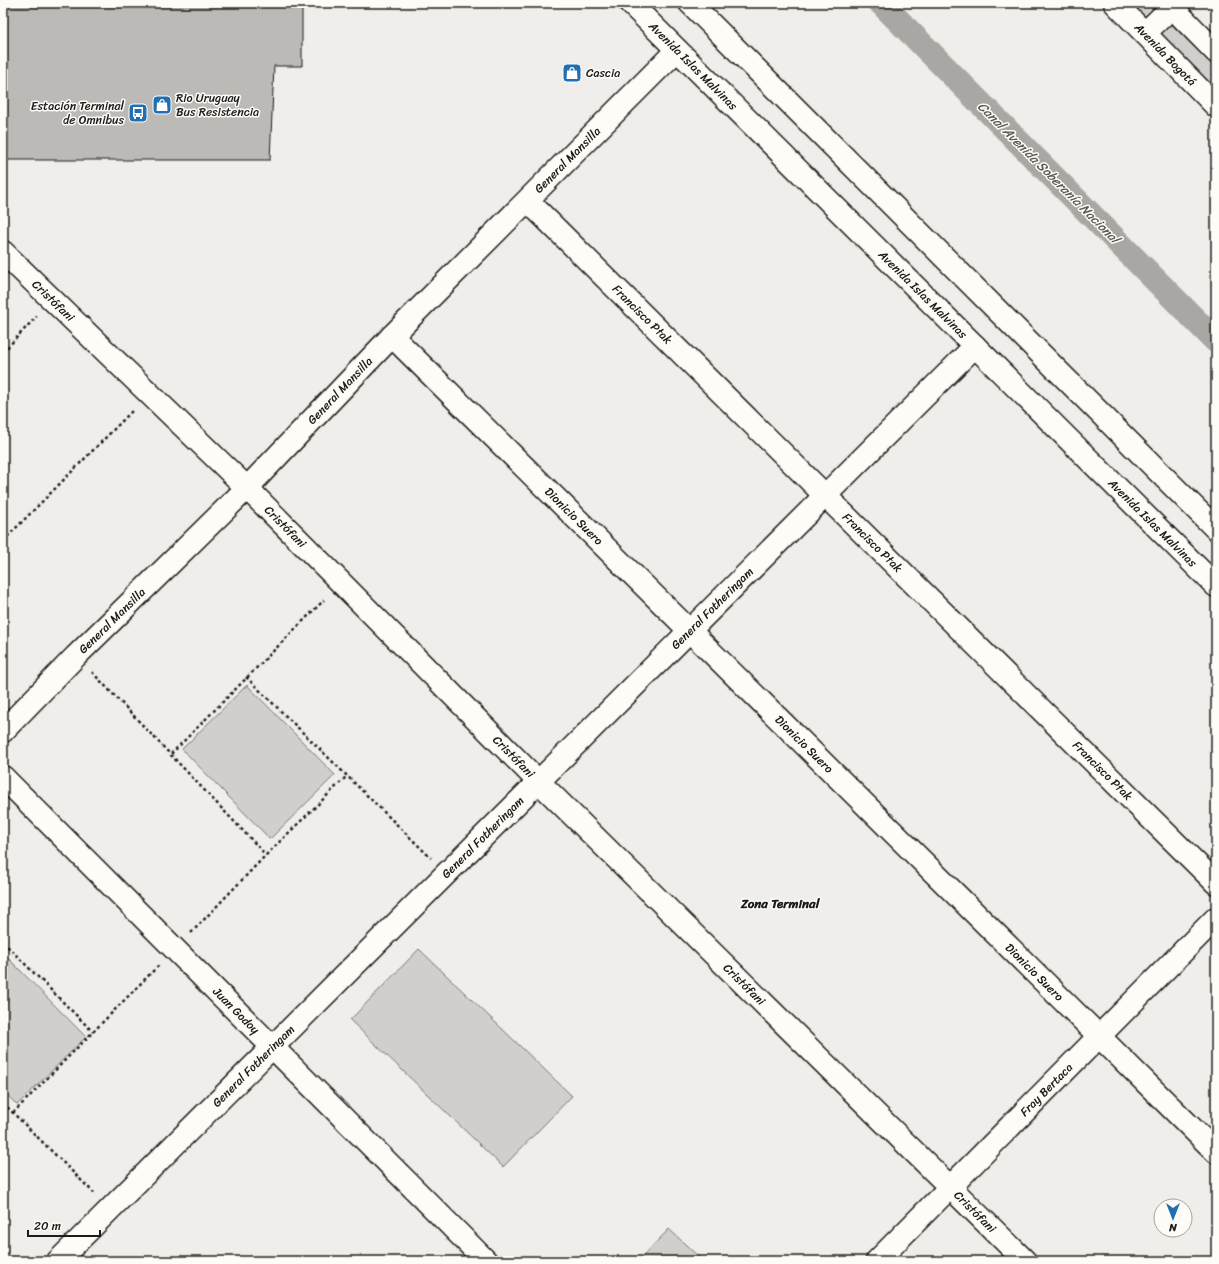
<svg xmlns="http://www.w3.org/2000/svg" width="1219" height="1264" viewBox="0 0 1219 1264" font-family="Sriracha,sans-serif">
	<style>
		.green { fill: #d0cfcc; stroke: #767674 }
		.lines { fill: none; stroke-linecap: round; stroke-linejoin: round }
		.canal { stroke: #a8a7a3; stroke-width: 25 }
		.building { fill: #bbbab6; stroke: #1c1c1c }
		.minor-casing { stroke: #1c1c1c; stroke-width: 25 }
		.major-casing { stroke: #1c1c1c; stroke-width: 25 }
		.path { stroke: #1c1c1c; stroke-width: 2.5; stroke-dasharray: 3 3; stroke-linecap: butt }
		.minor { stroke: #fdfcf7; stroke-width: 22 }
		.major { stroke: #fdfcf7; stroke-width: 22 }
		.labels { text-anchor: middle; stroke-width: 3; stroke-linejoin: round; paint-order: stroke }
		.street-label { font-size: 12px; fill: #1c1c1c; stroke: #fdfcf7 }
		.poi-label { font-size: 12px; fill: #1c1c1c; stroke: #fdfcf7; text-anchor: start }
		.water-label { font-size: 13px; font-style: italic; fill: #5b5b59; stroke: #fdfcf7 }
		.neighbourhood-label { font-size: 13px; font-weight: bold; fill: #1c1c1c; stroke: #fdfcf7 }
	</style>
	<rect width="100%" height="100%" fill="#f0eeea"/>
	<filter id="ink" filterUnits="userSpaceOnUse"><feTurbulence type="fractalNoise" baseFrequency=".025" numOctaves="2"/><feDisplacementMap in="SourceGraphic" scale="8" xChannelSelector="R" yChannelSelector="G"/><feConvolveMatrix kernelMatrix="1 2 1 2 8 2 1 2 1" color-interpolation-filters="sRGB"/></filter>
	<g filter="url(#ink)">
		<path class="green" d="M1127,3h22l9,9 -11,11z
			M1170,23l46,46v28l-60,-60z
			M247,685l88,90 -65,64 -88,-90z
			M419,949l153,147 -69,71 -153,-147z
			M3,953l83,84 -69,68 -14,-14z
			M669,1229l34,32h-65z"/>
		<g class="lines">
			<path class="canal" d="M881,3l335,338"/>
		</g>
		<path class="building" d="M3,3h299v63h-28l-4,94h-267z"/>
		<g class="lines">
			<defs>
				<g id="minor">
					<path id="s1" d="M630,3l586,583"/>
					<path id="s2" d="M1115,3l101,103"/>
					<path d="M1168,3l48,49"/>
					<path d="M1145,33l27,-26"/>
					<path id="s3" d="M528,201l688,682"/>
					<path id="s4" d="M3,252l244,236 291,293 487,480"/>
					<path id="s5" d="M392,336l824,816"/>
					<path id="s6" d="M3,731l73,-75 171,-168 145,-152 285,-286"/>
					<path id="s7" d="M3,777l483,484"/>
					<path id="s8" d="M58,1261l917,-915"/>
					<path id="s9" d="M877,1261l339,-343"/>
				</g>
				<path id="major" d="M690,3l526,526"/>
			</defs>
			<use href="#minor" class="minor-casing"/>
			<use href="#major" class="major-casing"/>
			<path class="path" d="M3,352l34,-36
				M3,541l130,-131
				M92,672l174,183
				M246,677l185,181
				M171,754l153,-154
				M191,933l75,-78 81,-79
				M3,942l90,90
				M3,1103l91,90
				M13,1113l146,-148"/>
			<use href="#minor" class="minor"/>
			<use href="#major" class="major"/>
		</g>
	</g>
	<defs>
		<symbol id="shop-square" viewBox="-11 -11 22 22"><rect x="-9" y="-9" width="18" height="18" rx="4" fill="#1f6fb2" stroke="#fdfcf7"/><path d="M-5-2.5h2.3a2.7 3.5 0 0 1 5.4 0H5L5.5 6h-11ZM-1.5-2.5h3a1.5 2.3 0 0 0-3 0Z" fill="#fff"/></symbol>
		<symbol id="bus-square" viewBox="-11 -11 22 22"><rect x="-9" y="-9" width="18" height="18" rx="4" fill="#1f6fb2" stroke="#fdfcf7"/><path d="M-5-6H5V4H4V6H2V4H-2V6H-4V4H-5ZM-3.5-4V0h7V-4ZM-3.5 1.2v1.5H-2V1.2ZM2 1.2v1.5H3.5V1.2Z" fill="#fff"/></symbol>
	</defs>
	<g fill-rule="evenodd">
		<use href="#shop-square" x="561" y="62" width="22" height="22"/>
		<use href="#shop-square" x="151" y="94" width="22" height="22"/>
		<use href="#bus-square" x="127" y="102" width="22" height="22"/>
	</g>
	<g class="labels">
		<g class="street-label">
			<text dy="4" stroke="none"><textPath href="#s2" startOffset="72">Avenida Bogotá</textPath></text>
			<text dy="4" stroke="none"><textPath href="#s1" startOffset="89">Avenida Islas Malvinas</textPath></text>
			<text dy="4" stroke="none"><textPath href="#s6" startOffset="803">General Mansilla</textPath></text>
			<text dy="4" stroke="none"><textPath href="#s1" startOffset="413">Avenida Islas Malvinas</textPath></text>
			<text dy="4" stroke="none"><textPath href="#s4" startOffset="70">Cristófani</textPath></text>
			<text dy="4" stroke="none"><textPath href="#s3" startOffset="161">Francisco Ptak</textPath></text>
			<text dy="4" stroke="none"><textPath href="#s6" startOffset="479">General Mansilla</textPath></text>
			<text dy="4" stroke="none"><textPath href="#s5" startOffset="256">Dionicio Suero</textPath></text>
			<text dy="4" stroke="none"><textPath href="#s1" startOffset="737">Avenida Islas Malvinas</textPath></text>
			<text dy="4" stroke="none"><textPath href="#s4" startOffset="394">Cristófani</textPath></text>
			<text dy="4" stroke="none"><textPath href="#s3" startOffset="485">Francisco Ptak</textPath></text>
			<text dy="4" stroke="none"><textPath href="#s8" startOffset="924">General Fotheringam</textPath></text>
			<text dy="4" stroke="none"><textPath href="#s6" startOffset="155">General Mansilla</textPath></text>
			<text dy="4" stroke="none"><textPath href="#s5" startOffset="580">Dionicio Suero</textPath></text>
			<text dy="4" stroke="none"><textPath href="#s4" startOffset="718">Cristófani</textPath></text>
			<text dy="4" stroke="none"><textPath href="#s3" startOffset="809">Francisco Ptak</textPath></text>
			<text dy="4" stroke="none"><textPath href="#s8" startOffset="600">General Fotheringam</textPath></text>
			<text dy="4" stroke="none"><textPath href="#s5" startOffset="904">Dionicio Suero</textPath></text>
			<text dy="4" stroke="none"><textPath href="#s4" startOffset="1042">Cristófani</textPath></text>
			<text dy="4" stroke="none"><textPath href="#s7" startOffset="330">Juan Godoy</textPath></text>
			<text dy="4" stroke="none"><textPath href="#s8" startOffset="276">General Fotheringam</textPath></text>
			<text dy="4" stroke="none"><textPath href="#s9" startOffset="241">Fray Bertaca</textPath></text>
			<text dy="4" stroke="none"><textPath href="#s4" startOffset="1366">Cristófani</textPath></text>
		</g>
		<g class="poi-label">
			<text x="586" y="77">Cascia</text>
			<text x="176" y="102">Rio Uruguay<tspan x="176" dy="14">Bus Resistencia</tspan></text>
			<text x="124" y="110" text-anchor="end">Estación Terminal<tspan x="124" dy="14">de Omnibus</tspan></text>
		</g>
		<g class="water-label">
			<text transform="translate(1049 172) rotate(45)" y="5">Canal Avenida Soberanía Nacional</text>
		</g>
		<g class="neighbourhood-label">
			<text x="780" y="908">Zona Terminal</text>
		</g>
	</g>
	<rect width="1219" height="1264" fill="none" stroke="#fdfcf7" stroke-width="16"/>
	<rect x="8" y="8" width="1203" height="1248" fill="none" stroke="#1c1c1c" stroke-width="1.5" filter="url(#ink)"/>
	<g transform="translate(1173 1218) rotate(180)"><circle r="19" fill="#fdfcf7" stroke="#a3a29f"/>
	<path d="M0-3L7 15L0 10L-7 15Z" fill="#1f6fb2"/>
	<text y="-6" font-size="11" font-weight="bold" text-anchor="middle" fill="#1c1c1c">N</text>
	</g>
	<path d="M28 1230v6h72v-6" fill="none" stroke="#1c1c1c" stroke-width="2"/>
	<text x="34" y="1230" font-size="12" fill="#1c1c1c" stroke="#fdfcf7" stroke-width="3" paint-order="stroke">20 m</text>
</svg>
